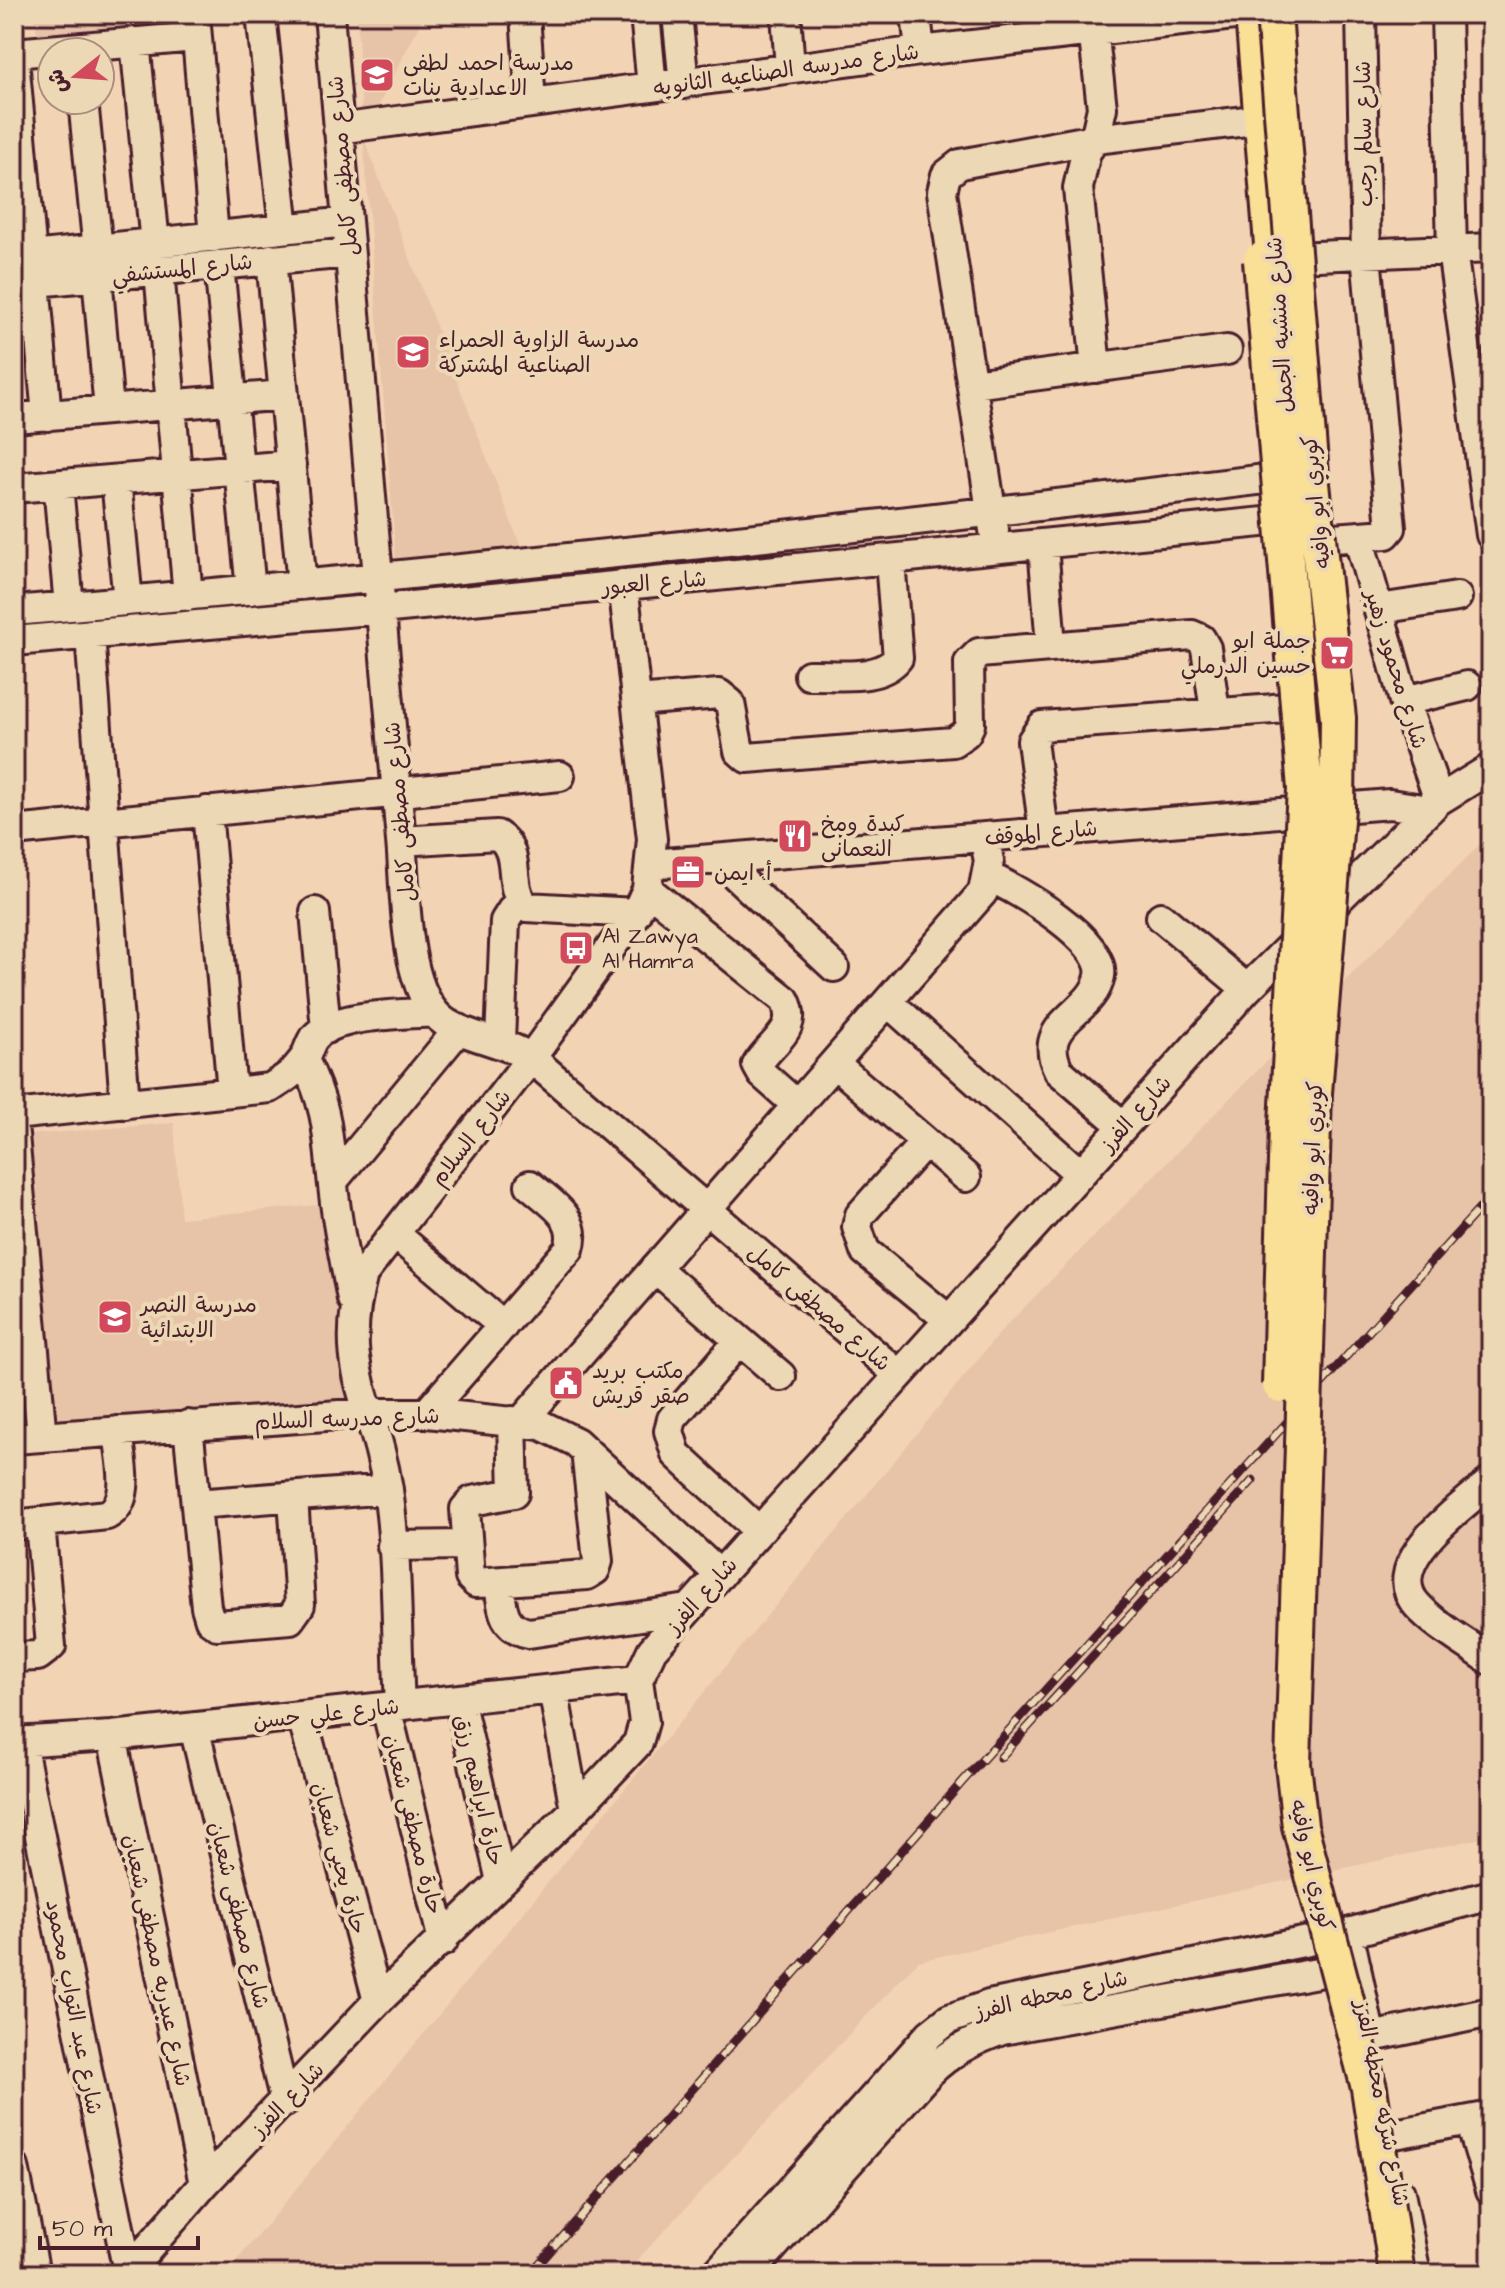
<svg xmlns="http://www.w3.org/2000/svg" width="1505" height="2288" viewBox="0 0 1505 2288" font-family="'Architects Daughter','Playpen Sans Arabic',sans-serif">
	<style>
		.built { fill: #e7c3a8 }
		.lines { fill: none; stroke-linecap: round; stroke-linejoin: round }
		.minor-casing { stroke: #4a1f2b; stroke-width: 34 }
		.major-casing { stroke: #4a1f2b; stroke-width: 40 }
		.minor { stroke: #edd8b6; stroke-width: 28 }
		.major { stroke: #fadf96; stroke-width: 34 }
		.rail-casing { stroke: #4a1f2b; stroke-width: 9 }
		.rail { stroke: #edd8b6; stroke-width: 6; stroke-dasharray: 18; stroke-linecap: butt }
		.major-bridge-casing { stroke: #4a1f2b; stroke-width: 40; stroke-linecap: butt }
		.major-bridge { stroke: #fadf96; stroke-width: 34 }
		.labels { text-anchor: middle; stroke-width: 8; stroke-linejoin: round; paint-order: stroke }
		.poi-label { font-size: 22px; fill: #4a1f2b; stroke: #edd8b6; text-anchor: start }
		.street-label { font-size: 22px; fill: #4a1f2b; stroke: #edd8b6 }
	</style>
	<rect width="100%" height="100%" fill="#f2d4b4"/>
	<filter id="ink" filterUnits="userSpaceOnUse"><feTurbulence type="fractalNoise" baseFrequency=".0125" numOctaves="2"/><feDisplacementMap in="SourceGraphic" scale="16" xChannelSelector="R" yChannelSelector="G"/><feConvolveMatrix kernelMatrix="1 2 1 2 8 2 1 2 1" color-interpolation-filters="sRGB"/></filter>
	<g filter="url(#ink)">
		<path class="built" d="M34,14h167l1,6 -163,24z
			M357,14h68l-62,122 166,432 -131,18 -35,-450z
			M1491,833v1003l-573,125 -294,313h-398l776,-944z
			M174,1123l7,95 147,-14 20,202 -299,23 -23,-294z"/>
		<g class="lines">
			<defs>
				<path id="minor" d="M195,14l19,223
					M261,14l23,215
					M329,14l72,827c5,49 1,153 45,182 24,15 58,18 85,35l368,317
					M525,14l6,89
					M645,14l7,73
					M677,14l7,70
					M786,14l4,54
					M916,14l4,37
					M1446,14l6,236 39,285
					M1093,29l9,79 -7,31 -9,13 -8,36 18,180
					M135,42l20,202
					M14,53l182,-16
					M14,59l18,197
					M83,100l15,151
					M338,129l582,-78 314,-36
					M14,258l333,-36
					M1274,258l217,-10
					M271,259l31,326
					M219,265l32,325
					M159,271l29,325
					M97,276l12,134
					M35,282l12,134
					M14,284l335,-31
					M973,384l254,-34
					M14,418l270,-23
					M116,480l12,121
					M58,485l11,121
					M14,488l277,-23
					M994,530l-52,-338 4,-17 14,-11 135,-25 151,-18
					M1358,536l46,165 35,99
					M1296,541l90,-7 5,-6 -25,-273 -5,-241
					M1043,545l8,101
					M1379,609l78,-12
					M14,611c426,-37 852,-83 1276,-135
					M90,634l35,470
					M14,641l367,-32 913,-90
					M809,675c28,-1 70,7 89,-17l-8,-97
					M637,701l82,-7 11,9 9,48 8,7 206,-16 13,-9 4,-8 -1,-62 10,-10 213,-18 9,4 5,9 9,63
					M1404,701l63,-15
					M207,811l25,281
					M14,831l546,-55
					M1044,832l-12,-91 10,-15 272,-20
					M401,841l96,-6c27,17 8,52 29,72l110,6
					M718,859l116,108
					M652,864l738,-60 39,6
					M989,877c28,12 118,64 111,99 -7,39 -67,46 -41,95l64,55
					M647,889l138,111c15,31 -14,41 -28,65l5,9 35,31
					M315,912l11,117
					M1161,917l86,72
					M888,1002l192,172
					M500,1041l5,-120 9,-14 7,-4
					M304,1060c28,54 23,84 31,142 4,32 11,65 17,97
					M834,1063l132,114
					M14,1115l256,-27c13,-8 24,-15 33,-28 5,-6 6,-16 11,-22 21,-25 88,-23 119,-26
					M14,1135l28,302
					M925,1142l-65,73 -3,12 8,24 84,69
					M333,1181l126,-152
					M395,1234l108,92
					M655,1268l126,108
					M739,1341l-67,78 -3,12 7,23 83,77
					M427,1413l142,-164c10,-31 -17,-45 -39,-64
					M512,1421l2,72 -42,8 -7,8 5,68 6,6 111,-8 8,-5 3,-9 -12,-110
					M522,1421l461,-529 6,-31 -5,-24
					M188,1425l18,182 4,13 7,5 73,-6 10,-14 -7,-108
					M14,1439l352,-26h61l114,12 35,17 144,133
					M1491,1481c-28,26 -112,82 -74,124 20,22 50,38 74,56
					M196,1504l192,-15
					M14,1525l93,-10c27,-14 13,-58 11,-84
					M392,1546l74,-1
					M499,1582c3,23 2,46 30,51l159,-24
					M14,1657l24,-1 13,-10 -11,-123
					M553,1689l22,121
					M459,1699l42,182
					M400,1705c-4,-71 -2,-144 -12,-215 -13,-89 -52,-117 -25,-216l168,-216 105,-145 11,-24 5,-50 -29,-255
					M386,1707l57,234
					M302,1716l76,285
					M194,1727l91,375
					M112,1736l92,448
					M14,1742l98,-6 526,-56
					M21,1742l107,530
					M1352,1949l18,85
					M1371,2037l120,-25
					M1470,2120l21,70
					M1389,2135l102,-19
					M14,2167l21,107
					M1400,2193l16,81
					M126,2274l78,-90 174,-183 197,-191 63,-67 6,-21 -6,-42 14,-30 595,-661 192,-189 52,-32
					M716,2274l214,-240 19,-15 40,-14 359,-72 143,-38
					M749,2274l180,-201c21,-21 45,-33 73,-43l354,-64"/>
				<path id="major" d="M1253,14l23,279"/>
			</defs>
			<use href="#minor" class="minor-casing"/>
			<use href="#major" class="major-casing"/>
			<use href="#minor" class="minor"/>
			<use href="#major" class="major"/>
			<defs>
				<path id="rail" d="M1000,1758l253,-278
					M530,2274l434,-494 527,-584"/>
			</defs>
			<use href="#rail" class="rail-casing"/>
			<use href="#rail" class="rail"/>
			<defs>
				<path id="major-bridge" d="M1274,14l37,461 27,243 -1,90 -23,285 -21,671 7,62 69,262 28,186
					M1261,260l44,529 -18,335 -7,261"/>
			</defs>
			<use href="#major-bridge" class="major-bridge-casing"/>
			<use href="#major-bridge" class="major-bridge"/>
		</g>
	</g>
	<defs>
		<symbol id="school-square" viewBox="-11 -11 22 22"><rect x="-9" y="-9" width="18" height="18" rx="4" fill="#d1495b" stroke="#edd8b6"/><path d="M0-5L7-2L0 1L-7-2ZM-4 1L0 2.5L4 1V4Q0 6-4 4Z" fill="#fff"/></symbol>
		<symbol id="supermarket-square" viewBox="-11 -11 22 22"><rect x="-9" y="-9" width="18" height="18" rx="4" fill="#d1495b" stroke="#edd8b6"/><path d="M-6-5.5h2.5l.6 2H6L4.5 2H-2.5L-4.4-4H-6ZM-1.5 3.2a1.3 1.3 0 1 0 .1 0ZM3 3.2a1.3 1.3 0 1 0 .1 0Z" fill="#fff"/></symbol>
		<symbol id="restaurant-square" viewBox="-11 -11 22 22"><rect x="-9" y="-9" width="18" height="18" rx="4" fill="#d1495b" stroke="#edd8b6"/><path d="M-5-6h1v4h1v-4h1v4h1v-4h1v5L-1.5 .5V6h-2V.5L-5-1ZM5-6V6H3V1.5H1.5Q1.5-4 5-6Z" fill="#fff"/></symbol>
		<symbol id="office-square" viewBox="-11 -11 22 22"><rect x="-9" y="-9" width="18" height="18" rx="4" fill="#d1495b" stroke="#edd8b6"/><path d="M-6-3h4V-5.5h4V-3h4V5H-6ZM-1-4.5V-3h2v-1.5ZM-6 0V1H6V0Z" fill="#fff"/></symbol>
		<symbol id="bus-square" viewBox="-11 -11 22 22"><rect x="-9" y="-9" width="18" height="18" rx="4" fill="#d1495b" stroke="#edd8b6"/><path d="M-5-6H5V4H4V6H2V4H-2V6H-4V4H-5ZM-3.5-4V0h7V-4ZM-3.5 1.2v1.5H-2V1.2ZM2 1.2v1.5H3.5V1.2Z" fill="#fff"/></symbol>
		<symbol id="civic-square" viewBox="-11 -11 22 22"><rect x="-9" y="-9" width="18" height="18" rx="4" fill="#d1495b" stroke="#edd8b6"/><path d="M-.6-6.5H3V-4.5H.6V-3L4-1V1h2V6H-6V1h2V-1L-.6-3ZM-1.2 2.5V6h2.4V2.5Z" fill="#fff"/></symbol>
	</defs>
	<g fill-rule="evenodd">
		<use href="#school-square" x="357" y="55" width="40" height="40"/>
		<use href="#school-square" x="393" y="332" width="40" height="40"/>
		<use href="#supermarket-square" x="1317" y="633" width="40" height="40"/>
		<use href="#restaurant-square" x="775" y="816" width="40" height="40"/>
		<use href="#office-square" x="668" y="852" width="40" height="40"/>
		<use href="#bus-square" x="556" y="928" width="40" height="40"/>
		<use href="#school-square" x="95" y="1297" width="40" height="40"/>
		<use href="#civic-square" x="546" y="1363" width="40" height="40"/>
	</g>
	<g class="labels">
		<g class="poi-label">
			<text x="403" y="70">مدرسة احمد لطفى<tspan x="403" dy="25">الاعدادية بنات</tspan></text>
			<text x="439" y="347">مدرسة الزاوية الحمراء<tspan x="439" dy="25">الصناعية المشتركة</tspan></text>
			<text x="1311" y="648" text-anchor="end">جملة ابو<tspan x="1311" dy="25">حسين الدرملي</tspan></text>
			<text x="821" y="831">كبدة ومخ<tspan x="821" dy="25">النعمانى</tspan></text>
			<text x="714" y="880">أ. ايمن</text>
			<text x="602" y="943">Al Zawya<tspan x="602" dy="25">Al Hamra</tspan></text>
			<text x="141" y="1312">مدرسة النصر<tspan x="141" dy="25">الابتدائية</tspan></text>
			<text x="592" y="1378">مكتب بريد<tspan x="592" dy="25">صقر قريش</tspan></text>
		</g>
		<g class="street-label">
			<text transform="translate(786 69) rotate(-8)" y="8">شارع مدرسه الصناعيه الثانويه</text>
			<text transform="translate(1363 134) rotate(-91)" y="8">شارع سالم رجب</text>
			<text transform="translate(342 166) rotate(-95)" y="8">شارع مصطفى كامل</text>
			<text transform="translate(182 268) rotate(-6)" y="8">شارع المستشفي</text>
			<text transform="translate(1279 325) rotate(-94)" y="8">شارع منشيه الجمل</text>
			<text transform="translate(1315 502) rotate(-96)" y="8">كوبري ابو وافيه</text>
			<text transform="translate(654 582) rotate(-5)" y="8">شارع العبور</text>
			<text transform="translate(1397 669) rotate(73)" y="8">شارع محمود زهير</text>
			<text transform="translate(399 812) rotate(-95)" y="8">شارع مصطفى كامل</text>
			<text transform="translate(1041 832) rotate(-5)" y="8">شارع الموقف</text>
			<text transform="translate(1135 1113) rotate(-48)" y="8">شارع الفرز</text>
			<text transform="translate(470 1137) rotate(-52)" y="8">شارع السلام</text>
			<text transform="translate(1312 1148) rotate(-88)" y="8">كوبري ابو وافيه</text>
			<text transform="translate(820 1307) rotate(41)" y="8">شارع مصطفى كامل</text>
			<text transform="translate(347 1418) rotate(-2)" y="8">شارع مدرسه السلام</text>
			<text transform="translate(701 1595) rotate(-48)" y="8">شارع الفرز</text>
			<text transform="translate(326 1713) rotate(-6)" y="8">شارع علي حسن</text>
			<text transform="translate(480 1790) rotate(77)" y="8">حارة ابراهيم رزق</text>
			<text transform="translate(414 1824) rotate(76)" y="8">حارة مصطفى شعبان</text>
			<text transform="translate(340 1858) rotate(75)" y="8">حارة يحيى شعبان</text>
			<text transform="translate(1313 1865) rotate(77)" y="8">كوبري ابو وافيه</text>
			<text transform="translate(240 1915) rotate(76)" y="8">شارع مصطفى شعبان</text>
			<text transform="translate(158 1960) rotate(78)" y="8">شارع عبدربه مصطفى شعبان</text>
			<text transform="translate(1051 1994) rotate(-13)" y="8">شارع محطه الفرز</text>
			<text transform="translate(75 2007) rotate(79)" y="8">شارع عبد التواب محمود</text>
			<text transform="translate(287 2099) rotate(-46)" y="8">شارع الفرز</text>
			<text transform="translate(1383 2103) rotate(79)" y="8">شارع شركه محطه الفرز</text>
		</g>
	</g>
	<rect width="1505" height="2288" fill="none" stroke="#edd8b6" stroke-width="48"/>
	<rect x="24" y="24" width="1457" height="2240" fill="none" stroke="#4a1f2b" stroke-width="3" filter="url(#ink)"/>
	<g transform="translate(76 76) rotate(253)"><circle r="38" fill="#edd8b6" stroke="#ac8e7e" stroke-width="2"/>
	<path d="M0-6L14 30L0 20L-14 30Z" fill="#d1495b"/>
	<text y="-12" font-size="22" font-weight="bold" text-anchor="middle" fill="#4a1f2b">ش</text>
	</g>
	<path d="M40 2236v12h158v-12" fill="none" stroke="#4a1f2b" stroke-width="4"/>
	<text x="52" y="2236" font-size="24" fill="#4a1f2b" stroke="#edd8b6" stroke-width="6" paint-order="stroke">50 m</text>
</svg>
